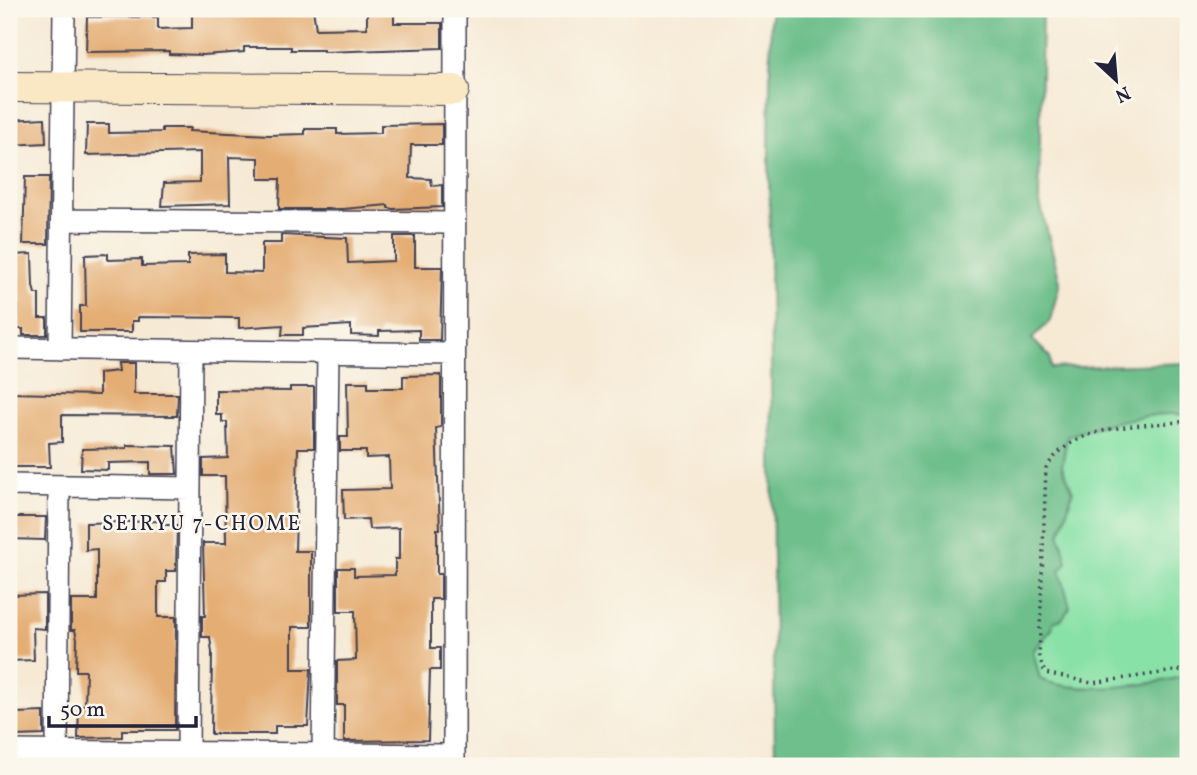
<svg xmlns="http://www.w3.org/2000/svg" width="1197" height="775" viewBox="0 0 1197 775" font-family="Vollkorn,serif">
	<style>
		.green { fill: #88e1a6; stroke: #558270; stroke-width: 2 }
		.forest { fill: #6ebf8b; stroke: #487063; stroke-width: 2 }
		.building { fill: #e4ad73 }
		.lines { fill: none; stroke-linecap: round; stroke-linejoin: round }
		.street-casing { stroke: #424052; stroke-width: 24 }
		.secondary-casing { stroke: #424052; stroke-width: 32 }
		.path { stroke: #424052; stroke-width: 3.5; stroke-dasharray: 2 5; stroke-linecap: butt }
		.street { stroke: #fff; stroke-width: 21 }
		.secondary { stroke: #fae7c3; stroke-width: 30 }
		.labels { text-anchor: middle; stroke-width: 5; stroke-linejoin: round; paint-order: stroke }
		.neighbourhood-label { font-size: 21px; letter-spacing: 2px; fill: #22223b; stroke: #fbf7ec }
	</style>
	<rect width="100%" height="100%" fill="#fbf7ec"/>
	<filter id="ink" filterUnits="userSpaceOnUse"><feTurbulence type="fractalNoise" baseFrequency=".0143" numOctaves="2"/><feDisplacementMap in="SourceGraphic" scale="14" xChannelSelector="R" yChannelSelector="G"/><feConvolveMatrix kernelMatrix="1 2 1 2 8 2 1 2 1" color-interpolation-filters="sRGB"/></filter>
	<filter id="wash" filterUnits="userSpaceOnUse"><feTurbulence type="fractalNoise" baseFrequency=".00686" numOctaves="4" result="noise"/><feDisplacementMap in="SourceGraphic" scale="28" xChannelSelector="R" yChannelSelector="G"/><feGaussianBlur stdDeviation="1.57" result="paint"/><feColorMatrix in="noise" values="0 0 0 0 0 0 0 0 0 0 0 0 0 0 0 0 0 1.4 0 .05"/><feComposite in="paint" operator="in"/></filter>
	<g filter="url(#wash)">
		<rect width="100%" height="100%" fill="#f6ead5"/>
		<path class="green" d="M1188,380v386h-179l36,-374z"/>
		<path class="forest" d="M771,9h271l-3,190 21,83 -10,39 -18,18 18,18 1,11 137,-5v53c-24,-8 -96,10 -121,21l-5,29 11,25 -13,44 7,27 -7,9 10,36 -8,12 -9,3 -1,7 -19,22 7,28c35,16 111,7 148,-4v91h-413l-6,-614z"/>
		<g id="blocks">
			<path class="building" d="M192,9h121l3,20 51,-1v-16h27v11h48v25l-119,4v-2h-32v-3h-47v5l-41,3 -34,-1v-3l-83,1 1,-35h71v12l34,-1z
				M45,118l1,25 -37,2v-25z
				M87,124h22v9l53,-1v-4h28l-1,3 80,4 36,-1v-5h32v5l44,-1v-8l61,-1v21h-31l-1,33 21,1 1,7 10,-1v22l-49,2 -5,-1v-3l-45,4h-64l1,-30h-21v-21l-30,-1 1,47 -68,2 2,-23 36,-1v-30l-114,3z
				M25,177h24l-1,67h-25z
				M281,235l66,3 1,25 46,-2v-25h21v31h27l-2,73h-21v-10l-40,1v5l-28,-1v-10l-48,3v7h-21l1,-10 -44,3v-10l-101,-1v4h-6v11h-52v-26h6l-1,-51 23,-1v6l34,-1v7l46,-1v-10l37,-1v18l37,1v-30h19z
				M32,254l1,32 2,8h4v24h8v17h-24v-6h-6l1,-23h-9l1,-51z
				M117,363h17v31h44l-1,22 -115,-1v27l-13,1 1,24h-41v-74l90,2v-22l19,-2z
				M441,375v52l-5,1 4,101h-3v45h4v25h-10v49h9v22h-10l-2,70 -84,1v-36h-7v-44l19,-1 -1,-49h-17v-43h16v8l41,-1v-16h4v-31l-30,1 -1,-10 -24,1 -1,-30 47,-1 -1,-32 -23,1v-7h-26v-14h8l-1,-55h21v6h35v-12z
				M290,387h24v61h-16l-3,103h16v76h-19v42h19l-3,57h-33v8h-64l1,-82 -2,-15h-8v-21h3l-2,-73h23l-1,-67h-22v-17l25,-1 -1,-36h-5v-7h-6v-25l74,1z
				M127,445l48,1 2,28h-27v-12l-42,1v7l-27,-1 1,-20 45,-1z
				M9,517h37l-1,23 -36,-1z
				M163,521v4h14l-1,46h-10v11h-8v35h18l-1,113h-53v7l-44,1 1,-33h6l1,-34h-10l1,-32 -2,-9h-4v-30h26v-51l-11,1v-27z
				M45,594v35l-12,-1 1,32 -25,1v-66z
				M44,712v23l-29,1v-23z"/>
		</g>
	</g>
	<g filter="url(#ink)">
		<use href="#blocks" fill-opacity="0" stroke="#424052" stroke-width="2"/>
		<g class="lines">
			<defs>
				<path id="street" d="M62,220l392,3
					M9,348l445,6
					M60,349l4,-340
					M9,485l181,3
					M9,751l445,4
					M57,751l2,-265
					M188,753l3,-402
					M323,754l5,-401
					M454,766l1,-757"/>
				<path id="secondary" d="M9,87l445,3"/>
			</defs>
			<use href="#street" class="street-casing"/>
			<use href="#secondary" class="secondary-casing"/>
			<path class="path" d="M1188,421c-48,6 -114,1 -142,47l-7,189 6,16 47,10 96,-14"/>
			<use href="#street" class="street"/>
			<use href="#secondary" class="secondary"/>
		</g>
	</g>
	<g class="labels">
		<g class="neighbourhood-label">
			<text x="202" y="530">SEIRYU 7-CHOME</text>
		</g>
	</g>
	<rect width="1197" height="775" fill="none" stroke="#fbf7ec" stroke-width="35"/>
	<g transform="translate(1116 80) rotate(154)" stroke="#fbf7ec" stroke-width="5" paint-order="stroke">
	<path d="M0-5L12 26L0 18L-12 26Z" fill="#22223b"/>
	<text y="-10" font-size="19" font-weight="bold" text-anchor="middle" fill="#22223b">N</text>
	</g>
	<path d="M49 716v10h147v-10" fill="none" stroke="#22223b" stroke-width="3.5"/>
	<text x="60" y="716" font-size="21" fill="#22223b" stroke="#fbf7ec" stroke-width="5" paint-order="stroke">50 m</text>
</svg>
